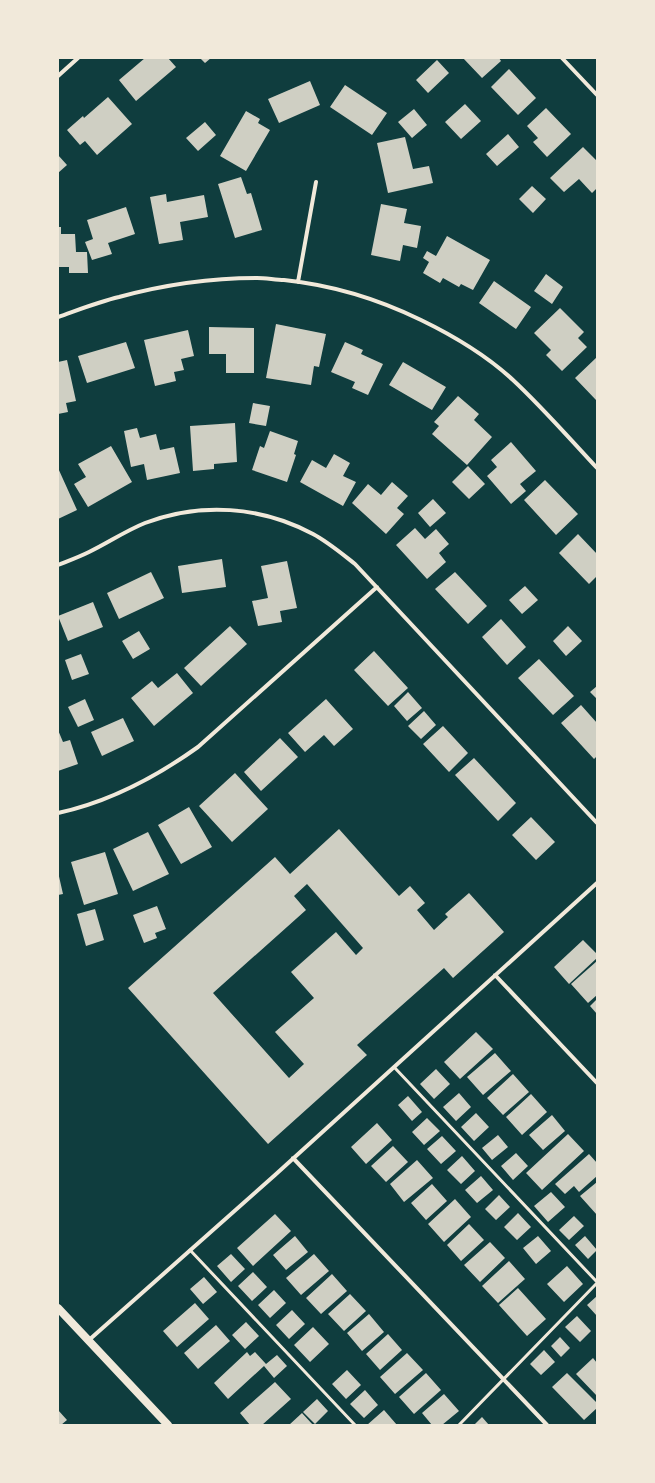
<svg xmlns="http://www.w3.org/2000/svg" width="655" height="1483" viewBox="0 0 655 1483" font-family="Inter,sans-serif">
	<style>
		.building { fill: #cfcfc3; fill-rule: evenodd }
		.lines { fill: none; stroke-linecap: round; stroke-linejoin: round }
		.service { stroke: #f1e9da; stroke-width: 3 }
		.minor { stroke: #f1e9da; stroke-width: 4 }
		.secondary { stroke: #f1e9da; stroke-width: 8 }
	</style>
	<rect width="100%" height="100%" fill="#0f3d3e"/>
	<path class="building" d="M145,58h23l8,9 -40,34 -17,-21z
		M200,58h11l-6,5z
		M463,58h36l2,3 -19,17z
		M437,60l12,13 -21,20 -12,-13z
		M509,69l27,29 -18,17 -27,-28z
		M310,81l10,24 -41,18 -11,-24z
		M345,85l42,28 -15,22 -42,-28z
		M108,97l24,27 -35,31 -12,-14 -5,4 -13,-15 16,-14 1,2z
		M465,104l16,17 -20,18 -16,-17z
		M546,108l25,26 -24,23 -14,-15 5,-4 -11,-12z
		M414,109l13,16 -15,13 -14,-16z
		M246,111l14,8 -2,4 12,7 -24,41 -26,-15z
		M205,122l11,13 -18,16 -12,-13z
		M508,134l11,13 -22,19 -11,-12z
		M405,137l8,32 16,-3 4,17 -45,10 -11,-50z
		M583,147l14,14v27l-5,5 -13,-14 -15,13 -14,-14z
		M58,155l9,10 -9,8z
		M241,177l6,17 4,-1 11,37 -27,8 -17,-54z
		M532,186l14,13 -13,14 -14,-14z
		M166,194l1,8 37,-7 4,22 -28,5 3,18 -24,4 -9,-47z
		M381,204l26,5 -3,14 17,3 -4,22 -14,-3 -3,16 -29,-6z
		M126,207l9,27 -27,9 4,11 -20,6 -7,-18 8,-3 -6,-19z
		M58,227h3v7h14l1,18h11l1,21h-19v-6h-11z
		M447,236l43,24 -17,30 -12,-6 -2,3 -16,-9 -3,5 -17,-10 6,-11 -6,-4 4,-7 9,5z
		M546,274l17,13 -11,17 -18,-13z
		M494,281l37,26 -15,22 -37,-26z
		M560,308l24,24 -6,6 9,9 -25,24 -16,-16 5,-5 -17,-17z
		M276,324l50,10 -7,33 -5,-1 -3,19 -45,-7z
		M209,327l45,1v45h-28v-19h-17z
		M188,330l6,26 -13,3 3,11 -10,2 2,9 -21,5 -11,-46z
		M126,342l9,26 -48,15 -9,-27z
		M345,342l18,8 -2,4 22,10 -15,31 -16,-7 3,-6 -24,-10z
		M597,357v42l-1,1 -21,-22z
		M67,360l9,41 -10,2 2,9 -10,2v-52z
		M403,362l43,25 -14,23 -43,-25z
		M458,396l21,18 -5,6 18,17 -25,28 -35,-31 7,-8 -5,-4z
		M253,403l17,3 -4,20 -17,-3z
		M235,423l2,39 -23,2v5l-21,2 -3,-45z
		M137,428l3,10 16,-4 4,16 14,-3 6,26 -33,7 -3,-16 -13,3 -7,-36z
		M270,431l28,10 -4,13 2,1 -9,27 -35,-12 8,-24 4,2z
		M511,442l25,29 -16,13 6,7 -15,13 -24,-28 10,-9 -6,-7z
		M111,446l21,36 -44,25 -14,-23 12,-7 -8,-13z
		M334,454l16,9 -7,13 13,6 -13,24 -43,-24 12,-22 14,8z
		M468,466l17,18 -16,15 -17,-17z
		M58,468l19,42 -19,9z
		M545,480l33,34 -22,21 -32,-35z
		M392,482l16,14 -11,12 7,6 -18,20 -34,-31 16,-19 13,11z
		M433,499l13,14 -16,14 -12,-14z
		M415,528l10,11 11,-10 13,15 -10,9 7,9 -19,17 -31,-34z
		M578,534l19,20v22l-8,8 -30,-31z
		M222,559l4,28 -44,6 -4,-27z
		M287,561l10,47 -17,3 2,11 -24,4 -6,-25 16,-3 -7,-32z
		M151,572l13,26 -45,21 -12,-26z
		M455,572l32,34 -19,18 -33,-35z
		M525,586l13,14 -16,14 -13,-14z
		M93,602l10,25 -35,14 -10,-25z
		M501,619l25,28 -19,18 -25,-28z
		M230,626l17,18 -46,42 -17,-18z
		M568,626l14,15 -16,15 -13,-15z
		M139,631l11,18 -17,10 -11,-18z
		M374,651l34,37 -20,18 -34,-36z
		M81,654l8,20 -17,6 -7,-20z
		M539,659l35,37 -21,19 -35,-37z
		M177,673l16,20 -39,33 -23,-28 21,-17 6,7z
		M597,686v13l-7,-7z
		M408,692l14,16 -15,13 -13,-15z
		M85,699l9,21 -16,7 -10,-20z
		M326,699l27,30 -19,17 -10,-11 -19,17 -17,-19z
		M581,705l16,18v33l-3,3 -33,-36z
		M424,711l12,14 -15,14 -13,-13z
		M123,718l11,23 -32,15 -11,-24z
		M443,726l25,27 -19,19 -26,-28z
		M58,730l5,12 7,-2 8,24 -20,7z
		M280,738l18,19 -37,34 -17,-19z
		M474,758l42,45 -18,18 -43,-46z
		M235,773l33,36 -36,33 -33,-36z
		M189,807l23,40 -31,17 -23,-39z
		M531,817l24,25 -19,18 -24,-25z
		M339,829l60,67 11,-10 15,17 -8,7 17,20 14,-13 -3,-3 24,-21 35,39 -51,46 -9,-10 -87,77 10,10 -99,89 -140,-156 147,-131 15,17zM307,884l56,64 -7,7 -20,-23 -45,40 23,26 -39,34 29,32 -15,14 -76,-85 93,-83 -12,-14z
		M148,832l21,42 -36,17 -20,-42z
		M105,852l13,42 -34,11 -13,-43z
		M58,872l5,22 -5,1z
		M157,906l9,23 -11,4 2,5 -13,5 -11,-28z
		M95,909l9,31 -18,6 -9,-32z
		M583,940l14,14v4l-28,26 -15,-17z
		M597,961v34l-9,8 -17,-19z
		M597,999v15l-7,-8z
		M476,1032l17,17 -33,30 -16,-17z
		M495,1053l16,18 -28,24 -16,-18z
		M436,1069l14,15 -16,15 -14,-15z
		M513,1074l16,18 -26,23 -16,-17z
		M459,1093l12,14 -15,14 -13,-14z
		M531,1094l16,18 -25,23 -16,-18z
		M408,1096l14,16 -10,9 -14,-16z
		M476,1113l13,14 -15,14 -13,-14z
		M552,1115l13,16 -22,19 -14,-15z
		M427,1118l13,13 -16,14 -12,-13z
		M377,1123l15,17 -26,24 -15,-17z
		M568,1134l16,17 -42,39 -16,-17z
		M498,1135l10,12 -16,13 -10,-12z
		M442,1136l14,15 -15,13 -14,-15z
		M393,1146l15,16 -22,20 -15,-16z
		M516,1153l12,13 -15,14 -12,-14z
		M589,1154l8,9v13l-18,16 -5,-6 -9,8 -10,-10z
		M462,1156l13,15 -14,13 -14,-14z
		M417,1160l16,18 -29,24 -14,-18z
		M481,1176l12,14 -16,13 -12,-13z
		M597,1182v33l-17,-19z
		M432,1184l15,17 -21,19 -15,-17z
		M551,1192l14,15 -17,15 -14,-16z
		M499,1195l11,12 -14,13 -11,-11z
		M455,1199l16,18 -27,25 -16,-18z
		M518,1213l13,14 -14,13 -13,-13z
		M275,1214l16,17 -38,35 -16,-18z
		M574,1216l10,10 -15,14 -10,-10z
		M469,1224l15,16 -23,21 -14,-16z
		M295,1236l13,16 -22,18 -13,-15z
		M538,1236l13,15 -15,13 -13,-16z
		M585,1236l12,14 -9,9 -13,-14z
		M490,1242l15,16 -25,24 -16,-17z
		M231,1254l14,15 -14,13 -14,-16z
		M314,1254l15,17 -28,24 -15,-17z
		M509,1261l16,18 -27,24 -16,-17z
		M567,1266l16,18 -19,18 -17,-18z
		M253,1272l14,15 -15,14 -14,-15z
		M332,1274l15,17 -26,23 -15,-16z
		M204,1277l13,15 -14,12 -13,-15z
		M518,1288l28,31 -19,17 -28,-31z
		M274,1290l12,13 -16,15 -12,-13z
		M350,1294l16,17 -22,20 -16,-17z
		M597,1296v20l-10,-11z
		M195,1303l14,16 -32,28 -14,-16z
		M292,1310l13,14 -16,15 -13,-14z
		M369,1314l15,18 -22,19 -15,-18z
		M577,1316l14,15 -11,11 -15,-15z
		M246,1322l13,14 -14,13 -13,-14z
		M216,1325l14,16 -32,28 -14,-16z
		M313,1327l16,17 -19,18 -16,-17z
		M388,1334l14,16 -22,20 -14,-16z
		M560,1337l10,11 -9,9 -10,-11z
		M544,1350l11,12 -14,13 -11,-11z
		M247,1352l3,4 5,-4 11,12 11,-9 10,11 -13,12 -10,-12 -36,33 -14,-16z
		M407,1353l16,17 -28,24 -15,-17z
		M593,1358l4,5v33l-21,-22z
		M347,1370l14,15 -15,14 -14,-15z
		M426,1373l15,17 -27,24 -15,-17z
		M567,1373l30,30v5l-13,12 -32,-33z
		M275,1382l16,17 -29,26h-12l-10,-12z
		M365,1390l13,15 -14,13 -14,-14z
		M444,1394l15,17 -17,14h-10l-10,-12z
		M317,1399l11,12 -13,13 -12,-12z
		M58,1410l9,10 -6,5h-3z
		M384,1410l13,15h-30z
		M302,1413l11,12h-24z
		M482,1417l7,8h-15z"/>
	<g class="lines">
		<path class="service" d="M394,1067l203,215
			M190,1250l165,175
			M459,1425l138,-142"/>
		<path class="minor" d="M562,58l35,37
			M58,76l20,-18
			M298,282l18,-100
			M58,317c20,-7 40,-15 61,-20 44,-12 92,-19 138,-19 9,0 19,2 27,2 48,5 94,19 137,40 33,16 65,35 92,60 29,27 56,58 84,88
			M58,565c10,-4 21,-8 31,-13 19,-9 36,-21 56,-29 55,-21 116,-17 168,11 15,8 28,19 42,30l242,259
			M58,813c51,-11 98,-36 140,-66l179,-160
			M495,975l102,108
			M293,1158l254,267
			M89,1340l186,-165 322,-292"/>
		<path class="secondary" d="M58,1308l110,117"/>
	</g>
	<rect width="655" height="1483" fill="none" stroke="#f1e9da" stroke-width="118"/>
</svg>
